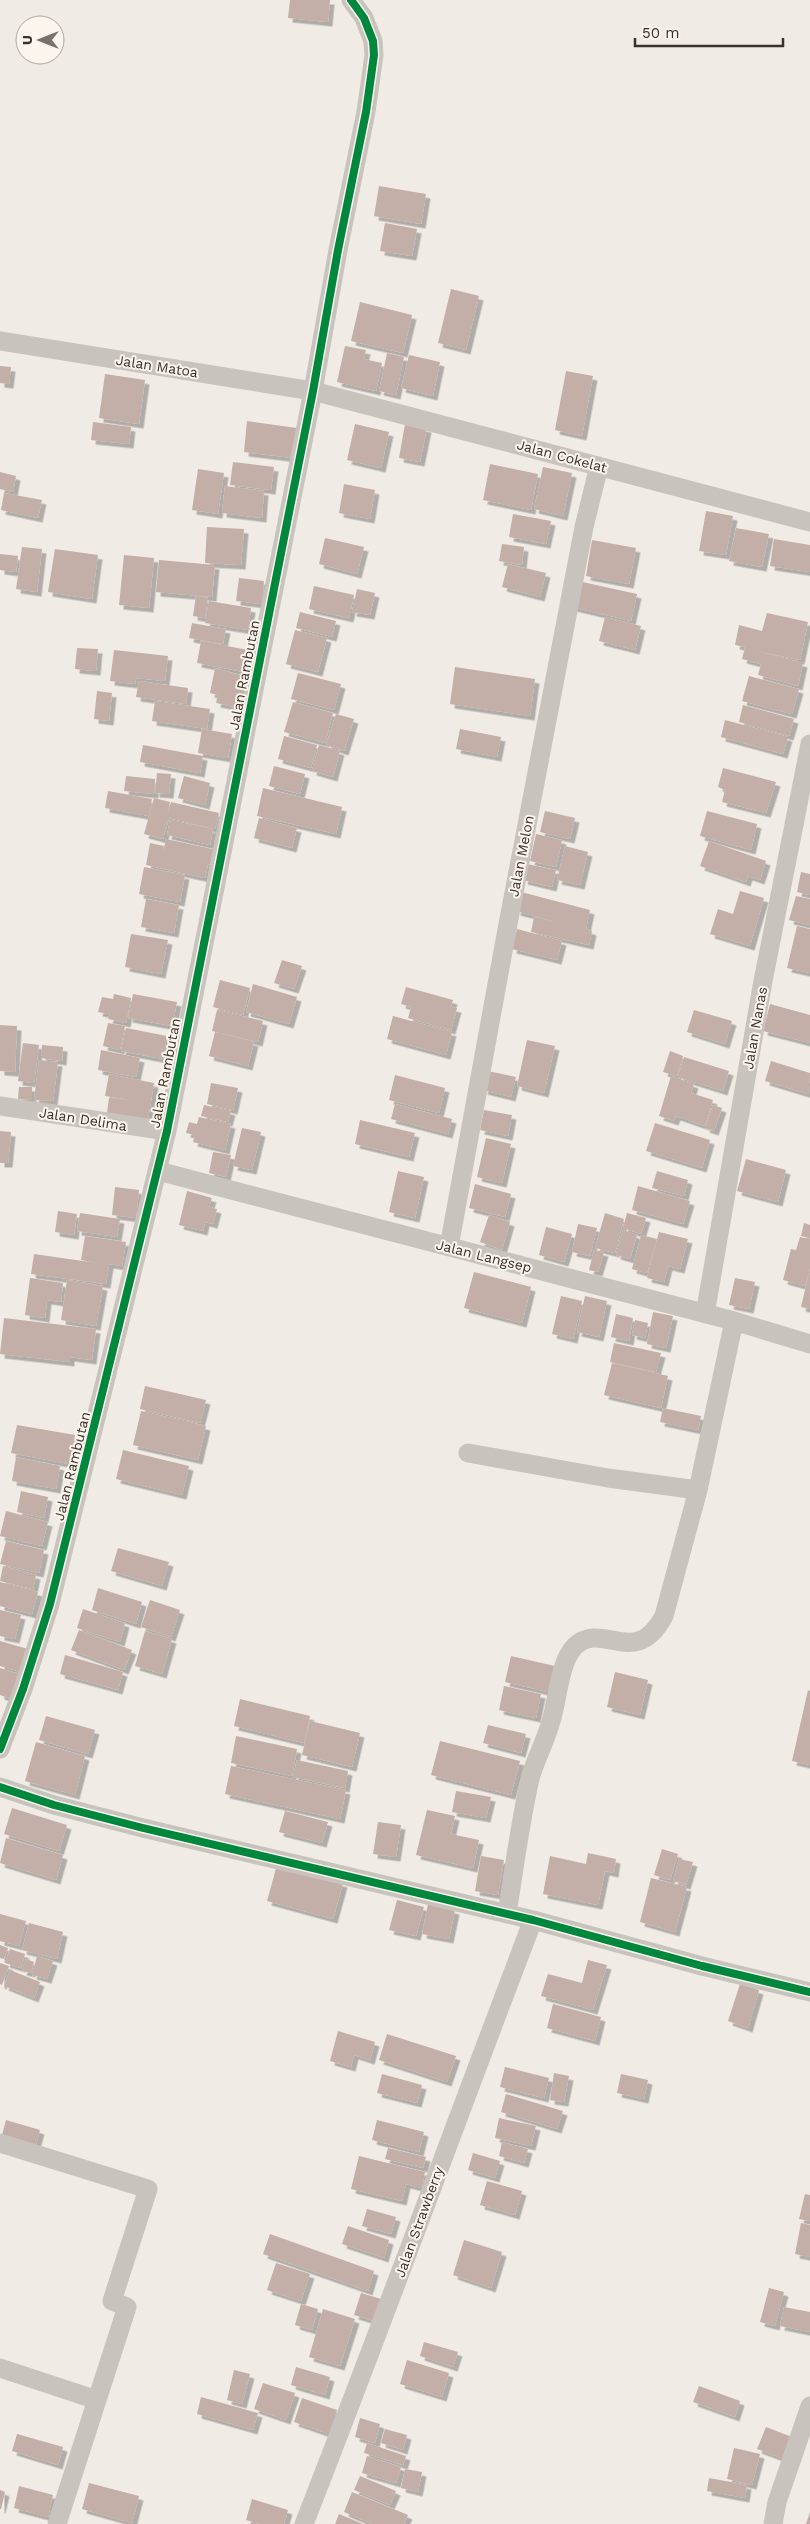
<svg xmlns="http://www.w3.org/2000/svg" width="810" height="2524" viewBox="0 0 810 2524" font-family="'Work Sans',sans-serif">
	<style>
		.building { fill: #c3afa7; filter: url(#shadow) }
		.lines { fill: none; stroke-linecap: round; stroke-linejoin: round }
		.minor { stroke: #c9c3be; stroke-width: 19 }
		.cycleway-casing { stroke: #fbf5ee; stroke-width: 11 }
		.cycleway { stroke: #00873e; stroke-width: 8 }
		.labels { text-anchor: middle; stroke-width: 4; stroke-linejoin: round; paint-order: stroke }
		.street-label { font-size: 14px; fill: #3b302b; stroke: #fbf5ee }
	</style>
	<defs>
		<filter id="shadow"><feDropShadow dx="4.5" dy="4.5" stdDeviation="0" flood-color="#0004"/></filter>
	</defs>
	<rect width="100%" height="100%" fill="#f0ebe5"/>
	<path class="building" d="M290,0h40l-2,22 -40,-4z
		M379,186l47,8 -5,30 -47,-8z
		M385,223l32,6 -5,27 -32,-5z
		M451,289l28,7 -13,54 -28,-7z
		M360,302l52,13 -9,38 -52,-12z
		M345,346l21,4 -2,9 18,4 -6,28 -39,-9z
		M387,353l17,4 -8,38 -17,-4z
		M409,355l31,7 -7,34 -32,-8z
		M0,366l11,1 -2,17 -9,-1z
		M566,371l27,5 -11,60 -27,-6z
		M105,374l40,6 -6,44 -40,-6z
		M247,421l50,7 -4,30 -49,-6z
		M93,422l38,5 -2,17 -38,-4z
		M355,424l34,8 -8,36 -34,-8z
		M405,424l22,4 -7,34 -21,-4z
		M233,462l41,5 -3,23 -41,-5z
		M490,464l48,10 -7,36 -48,-10z
		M543,467l29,6 -9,43 -29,-7z
		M198,469l26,4 -6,41 -26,-4z
		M0,472l16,4 -3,16 -13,-3z
		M344,484l31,6 -5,29 -31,-6z
		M225,486l39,5 -2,27 -40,-5z
		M4,493l38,7 -4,18 -37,-8z
		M706,511l27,5 -7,39 -27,-4z
		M513,514l38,7 -5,23 -37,-7z
		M207,527l37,2 -3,36 -36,-2z
		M736,528l33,6 -7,33 -33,-6z
		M325,538l39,9 -7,27 -38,-10z
		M774,539l36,6v27l-40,-6z
		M592,540l44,8 -7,36 -43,-8z
		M502,544l22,3 -2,18 -23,-4z
		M22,547l20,2 -5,43 -21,-3z
		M55,549l43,6 -6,44 -44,-7z
		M0,554l18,2 -2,16 -16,-2z
		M124,555l30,3 -5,50 -30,-3z
		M159,560l56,5 -3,32 -56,-5z
		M508,564l38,9 -6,24 -38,-10z
		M239,578l25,3 -2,23 -26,-3z
		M578,581l59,13 -6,27 -59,-14z
		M314,586l40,9 -5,23 -40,-9z
		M357,589l18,4 -5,22 -18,-3z
		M196,596l12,2 -3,20 -12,-2z
		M209,601l42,7 -3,22 -43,-7z
		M300,612l36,9 -4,16 -36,-9z
		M767,613l41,9 -8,38 -43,-9 46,12 -5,23 -40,-11 3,-11 -19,-5 3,-12 -10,-2 4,-20 23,6z
		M605,617l36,9 -6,24 -36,-9z
		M192,623l34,6 -3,15 -34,-6z
		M295,630l32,8 -9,34 -32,-8z
		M201,641l47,9 -4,22 -47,-9z
		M77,648l21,1 -2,22 -21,-2z
		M114,650l54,6 -3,25 -29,-3 -1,6 -25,-3z
		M455,667l80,12 -5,37 -80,-12z
		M215,668l36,10 -6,31 -29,-6 2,-8 -8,-2z
		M298,673l43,11 -7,26 -43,-11z
		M749,676l50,13 -7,25 -50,-13z
		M139,681l49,7 -2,16 -50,-7z
		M97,691l15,2 -3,28 -15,-2z
		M155,701l55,8 -3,20 -55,-8z
		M293,702l40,11 -8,30 -41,-11z
		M743,705l51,14 -5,17 -50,-14z
		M336,714l18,5 -10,32 -18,-6z
		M725,720l63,17 -5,17 -62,-17z
		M202,729l30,5 -4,24 -30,-5z
		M460,729l41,8 -4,20 -41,-8z
		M284,736l33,9 -6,23 -33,-9z
		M143,745l60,11 -3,17 -60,-11z
		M319,745l21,6 -7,26 -21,-6z
		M274,766l31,8 -5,20 -31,-8z
		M723,768l53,14 -10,31 -44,-11 3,-12 -7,-3z
		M157,773l14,1 -2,20 -14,-1z
		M126,776l29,3 -1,15 -30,-3z
		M184,776l26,7 -5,22 -27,-7z
		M263,788l79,19 -6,27 -79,-18z
		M108,791l44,8 -3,17 -44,-8z
		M154,798l16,4 -3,16 4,-16 48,11 -4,16 -46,-11 -6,21 -19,-5z
		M545,811l30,7 -5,21 -30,-7z
		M707,811l50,13 -6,26 -51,-14z
		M259,818l38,10 -5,20 -38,-10z
		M170,820l43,9 -3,16 -43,-10z
		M536,834l26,6 -6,27 -26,-6z
		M166,839l51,11 -3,15 -6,-1 -3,14 -59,-13 4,-22 14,3 -1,6z
		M709,841l57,20 -6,19 -12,-4 -2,6 -46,-16z
		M565,846l23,6 -8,33 -23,-5z
		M527,864l29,6 -4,17 -29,-7z
		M144,867l41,8 -5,27 -41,-8z
		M801,872l9,2v21l-13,-3z
		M740,891l24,7 -14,48 -40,-12 8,-25 15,5z
		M521,892l69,18 -4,19 6,2 -3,14 -58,-13 3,-15 23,5 -41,-11z
		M796,896l14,3v26l-21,-5z
		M146,899l33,6 -5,28 -33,-6z
		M797,926l13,3v44l-23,-5z
		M517,929l45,12 -5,19 -45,-11z
		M131,934l37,6 -7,34 -36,-7z
		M282,960l20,6 -8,23 -20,-6z
		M220,980l30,8 -7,27 -30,-8z
		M253,984l44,13 -8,27 -43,-12z
		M406,987l47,13 -2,7 6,1 -6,22 -43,-12 3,-11 -10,-3z
		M114,994l17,4 -5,25 -18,-4 2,-5 -12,-2 4,-15 11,2z
		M133,994l44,8 -5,24 -44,-8z
		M770,1004l40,11v28l-47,-12z
		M217,1010l46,11 -5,21 -46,-11z
		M694,1010l38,11 -7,23 -38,-12z
		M393,1016l59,16 -6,23 -59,-16z
		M108,1023l17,3 -5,24 -17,-4z
		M0,1025l17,1 -2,46 -15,-1z
		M126,1028l41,8 -4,23 -42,-8z
		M215,1032l39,10 -6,24 -39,-10z
		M527,1040l28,6 -11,47 -27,-7z
		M23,1043l16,2 -5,38 -16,-2z
		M42,1045l21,2 -1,14 -21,-3z
		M101,1050l39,8 -4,19 -38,-7z
		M670,1051l13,5 -6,20 -14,-4z
		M684,1057l45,14 -6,20 -45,-14z
		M39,1060l19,2 -5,39 -19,-1z
		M771,1061l39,12 -2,21 -43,-13z
		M488,1071l28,6 -5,20 -28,-7z
		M109,1074l45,9 -6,36 -41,-6 2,-15 22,2 -26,-4z
		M395,1075l50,13 -6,25 -50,-13z
		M671,1076l23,8 -3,9 22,7 -8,26 -29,-10 -2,5 -15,-5z
		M211,1083l27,5 -5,22 -26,-6z
		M19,1087h13v13l-14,-1z
		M395,1104l57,15 -4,15 -57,-15z
		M204,1105l27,6 -3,11 -27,-6z
		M713,1105l9,3 -8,23 -9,-3z
		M484,1110l28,5 -4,21 -28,-6z
		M199,1117l32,7 -6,26 -32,-8 2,-7 -9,-2 3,-11 8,2z
		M360,1120l55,13 -6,24 -54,-13z
		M655,1123l55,17 -8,28 -56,-17z
		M242,1128l19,4 -9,38 -19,-4z
		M0,1131l11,1 -3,31h-8z
		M486,1138l25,6 -9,39 -25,-6z
		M213,1152l18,3 -5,22 -17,-4z
		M746,1159l40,11 -8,32 -41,-11z
		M398,1171l26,6 -9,41 -26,-6z
		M657,1171l31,9 -4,16 -32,-8z
		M475,1184l36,10 -6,23 -36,-9z
		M638,1186l52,15 -7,23 -51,-14z
		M115,1187l24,3 -3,28 -24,-3z
		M187,1191l25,7 -3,9 8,2 -4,15 -8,-2 -2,9 -24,-6z
		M58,1211l19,3 -3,21 -19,-3z
		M80,1213l40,6 -3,18 -40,-6z
		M605,1213l19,6 -9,34 -20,-5z
		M627,1213l19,5 -5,16 -18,-6z
		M489,1215l21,7 -8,28 -22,-8z
		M804,1223l6,2v13l-9,-2z
		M578,1224l19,4 -7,28 -18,-4z
		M546,1227l26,7 -8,28 -25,-7z
		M623,1230l14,5 -7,24 -14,-4z
		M659,1232l29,7 -8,30 -12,-3 -4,16 -17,-4z
		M641,1235l16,4 -10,34 -15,-4z
		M85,1236l41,6 -4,24 -13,-2 -3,20 -75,-10 3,-20 70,10 -23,-4z
		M800,1237l10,2v29l-5,18 -22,-6 8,-31 5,1z
		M594,1250l10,2 -6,20 -9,-2z
		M474,1272l57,15 -9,36 -58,-15z
		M809,1273h1v36l-9,-2z
		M30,1278l33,5 -2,19 -14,-2 -2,18 -20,-3z
		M735,1278l20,4 -6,27 -20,-4z
		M67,1280l36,6 -7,40 -35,-6z
		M561,1296l21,5 -9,38 -21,-5z
		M585,1296l22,5 -8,36 -22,-5z
		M653,1312l20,4 -7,32 -19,-4z
		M616,1314l17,4 -4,23 -18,-4z
		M4,1318l92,11 -4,31 -22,-3v5l-70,-8z
		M635,1320l13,3 -3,15 -13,-3z
		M614,1343l47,10 -5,19 -46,-10z
		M612,1363l56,13 -7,32 -57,-13z
		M145,1386l61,14 -6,23 -60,-14z
		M663,1408l38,8 -3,14 -38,-8z
		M141,1411l65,15 -8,34 -65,-15z
		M17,1425l58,10 -6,29 -58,-11z
		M123,1450l66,16 -7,29 -66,-16z
		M16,1457l44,9 -4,23 -44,-8z
		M21,1491l27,6 -4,21 -27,-6z
		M6,1511l42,11 -6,24 -42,-10z
		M6,1541l38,9 -5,23 -39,-9z
		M118,1548l51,14 -7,24 -51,-15z
		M3,1566l33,9 -3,14 -33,-8z
		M0,1582l38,10 -6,22 -32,-8z
		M98,1588l44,14 -6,22 -44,-14z
		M150,1600l30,10 -9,27 -30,-10z
		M83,1609l42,14 -5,19 -43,-14z
		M0,1610l21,5 -6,24 -15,-3z
		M79,1630l53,20 -8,20 -53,-20z
		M145,1631l27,8 -10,35 -27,-8z
		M0,1641l28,8 -7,23 -21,-6z
		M65,1655l58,17 -5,18 -58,-16z
		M511,1656l48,11 -6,26 -48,-11z
		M0,1668l22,7 -8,25 -14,-5z
		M615,1672l33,8 -8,35 -33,-8z
		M504,1686l37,8 -5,24 -37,-8z
		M808,1690l2,1v74l-18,-4z
		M240,1699l70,17 -6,27 -70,-17z
		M46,1716l49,14 -7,24 -49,-14z
		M310,1721l50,12 -8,34 -50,-12z
		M488,1725l38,9 -5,19 -38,-10z
		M236,1736l61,13 -5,27 -61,-13z
		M440,1741l80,20 -9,34 -80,-20z
		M36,1742l49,14 -10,39 -50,-14z
		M297,1760l51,11 -3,17 -52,-11z
		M231,1766l115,24 -6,29 -115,-25z
		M456,1791l35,6 -5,21 -34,-6z
		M12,1808l55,17 -8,26 -55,-17z
		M427,1810l28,6 -4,18 28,6 -6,28 -57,-13z
		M285,1811l43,11 -6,21 -43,-11z
		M378,1822l23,3 -5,32 -23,-3z
		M6,1838l57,17 -7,25 -56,-17z
		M662,1849l16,5 -8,26 -16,-5z
		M588,1853l28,6 -2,14 -9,-2 -7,34 -55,-11 7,-38 36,8z
		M481,1856l23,4 -6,35 -23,-4z
		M679,1859l14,3 -7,23 -13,-4z
		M277,1865l66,18 -10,36 -66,-18z
		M651,1878l36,9 -12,45 -35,-10z
		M397,1900l27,7 -8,29 -27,-6z
		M428,1904l27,6 -6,29 -27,-5z
		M0,1914l26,7 -7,25 -19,-5z
		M29,1923l34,9 -6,27 -35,-9z
		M0,1945l8,3 -4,11 -4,-1z
		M10,1949l15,5 -4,14 -16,-5z
		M37,1956l16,5 -6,18 -15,-4z
		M26,1959l8,3 -3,11 -9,-2z
		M588,1960l19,5 -14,45 -52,-14 7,-22 34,9z
		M0,1963l9,3 -7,19 -2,-1z
		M10,1970l30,12 -6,16 -30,-12z
		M740,1984l19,6 -11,38 -20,-7z
		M553,2004l48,13 -6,24 -48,-13z
		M338,2031l37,11 -5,18 -16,-5 -3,12 -21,-6z
		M387,2034l69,22 -9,26 -68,-22z
		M505,2067l44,11 -5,20 -44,-11z
		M554,2073l15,3 -5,26 -14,-2z
		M382,2074l40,11 -5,18 -40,-10z
		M621,2074l27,6 -4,19 -27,-6z
		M506,2094l57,17 -6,18 -56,-17z
		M499,2118l37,8 -5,20 -36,-8z
		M6,2120l34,10 -5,18 -34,-9z
		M377,2120l47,12 -5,20 -47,-12z
		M502,2142l26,7 -4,14 -25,-7z
		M388,2148l38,9 -3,11 -38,-9z
		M473,2153l27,8 -5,17 -27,-8z
		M359,2156l66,16 -3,16 -16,-4 -4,17 -51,-12z
		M487,2181l35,10 -7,24 -35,-10z
		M805,2194l5,1v26l-11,-2z
		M367,2209l29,8 -5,17 -29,-8z
		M801,2223l9,2v32l-15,-3z
		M348,2226l41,14 -5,18 -42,-14z
		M270,2234l104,37 -6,20 -105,-37z
		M464,2240l38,12 -11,36 -38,-13z
		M276,2263l34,11 -9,27 -34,-11z
		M769,2288l15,4 -9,34 -15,-4z
		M361,2293l20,6 -7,22 -20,-6z
		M301,2304l17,5 -6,21 -17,-5z
		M784,2307l26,5v20l-30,-6z
		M323,2309l32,10 -15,47 -31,-9z
		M424,2342l34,10 -5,15 -33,-11z
		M407,2360l42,13 -7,24 -42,-13z
		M296,2367l34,10 -5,18 -34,-10z
		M234,2370l16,4 -8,30 -15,-4z
		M263,2383l32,10 -9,27 -32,-11z
		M699,2386l41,15 -5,16 -42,-15z
		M201,2397l57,16 -5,17 -56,-16z
		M302,2398l35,12 -8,24 -35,-12z
		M360,2418l20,6 -5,19 -20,-6z
		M766,2427l26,10 -8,22 -27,-10z
		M385,2429l22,6 -4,15 -22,-7z
		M17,2434l46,13 -5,18 -46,-14z
		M367,2443l39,13 -3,9 -39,-12z
		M734,2448l26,6 -8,31 -25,-6z
		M367,2456l34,11 -5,16 -34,-10z
		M405,2469l17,3 -4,20 -17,-4z
		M360,2476l36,15 -6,14 -36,-15z
		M709,2478l38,7 -2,13 -38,-7z
		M89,2483l50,13 -7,27 -50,-14z
		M19,2486l34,9 -5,22 -34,-9z
		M0,2490l5,2 -4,17h-1z
		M352,2492l56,23 -4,9h-32l-28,-12z
		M252,2499l36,11 -4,14h-24l-14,-4z
		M810,2512v12h-4z
		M339,2514l24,10h-28z"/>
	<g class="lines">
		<path class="minor" d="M0,341l313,50 497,131
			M0,1106l167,25
			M158,1171l576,150 76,23
			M449,1247l59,-323 76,-397 15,-61
			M705,1314l58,-333 47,-237
			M468,1453l140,25 90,12
			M0,1749l23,-60 27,-85 117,-473 146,-740 25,-141 28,-138 8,-57 -1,-14 -9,-23 -13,-18
			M0,1787l54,18 89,23 390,92 169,46 108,26
			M507,1914c7,-45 13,-91 23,-135 5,-20 16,-38 21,-58 7,-21 8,-59 24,-75 28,-26 60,24 89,-30l34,-126 36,-169
			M0,2143l148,46 -36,112 15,6 -70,217
			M0,2368l97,32
			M304,2524c79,-201 152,-403 229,-604
			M773,2524l4,-22 33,-96"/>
		<defs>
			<path id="cycleway" d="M0,1749l23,-60 27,-85 117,-473 146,-740 25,-141 28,-138 8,-57 -1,-14 -9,-23 -13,-18
				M0,1787l54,18 89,23 390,92 169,46 108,26"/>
		</defs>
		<use href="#cycleway" class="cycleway-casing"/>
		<use href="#cycleway" class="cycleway"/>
	</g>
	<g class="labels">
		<g class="street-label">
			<text transform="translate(157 366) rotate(9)" y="5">Jalan Matoa</text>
			<text transform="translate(562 456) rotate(15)" y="5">Jalan Cokelat</text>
			<text transform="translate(244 675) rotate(-79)" y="5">Jalan Rambutan</text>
			<text transform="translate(521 856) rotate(-79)" y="5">Jalan Melon</text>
			<text transform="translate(755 1028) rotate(-80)" y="5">Jalan Nanas</text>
			<text transform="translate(165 1073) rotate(-79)" y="5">Jalan Rambutan</text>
			<text transform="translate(83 1119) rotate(9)" y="5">Jalan Delima</text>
			<text transform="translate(484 1256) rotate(14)" y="5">Jalan Langsep</text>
			<text transform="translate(72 1466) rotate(-76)" y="5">Jalan Rambutan</text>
			<text transform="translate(419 2222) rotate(-70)" y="5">Jalan Strawberry</text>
		</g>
	</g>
	<g transform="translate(40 40) rotate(270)"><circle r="24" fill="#fbf5ee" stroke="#aea6a0"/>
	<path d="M0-4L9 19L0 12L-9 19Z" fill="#7a716c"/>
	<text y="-8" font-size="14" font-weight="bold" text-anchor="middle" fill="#3b302b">U</text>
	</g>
	<path d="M635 38v8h148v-8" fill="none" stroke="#3b302b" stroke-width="2.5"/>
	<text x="642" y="38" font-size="15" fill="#3b302b" stroke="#fbf5ee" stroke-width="4" paint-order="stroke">50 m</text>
</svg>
